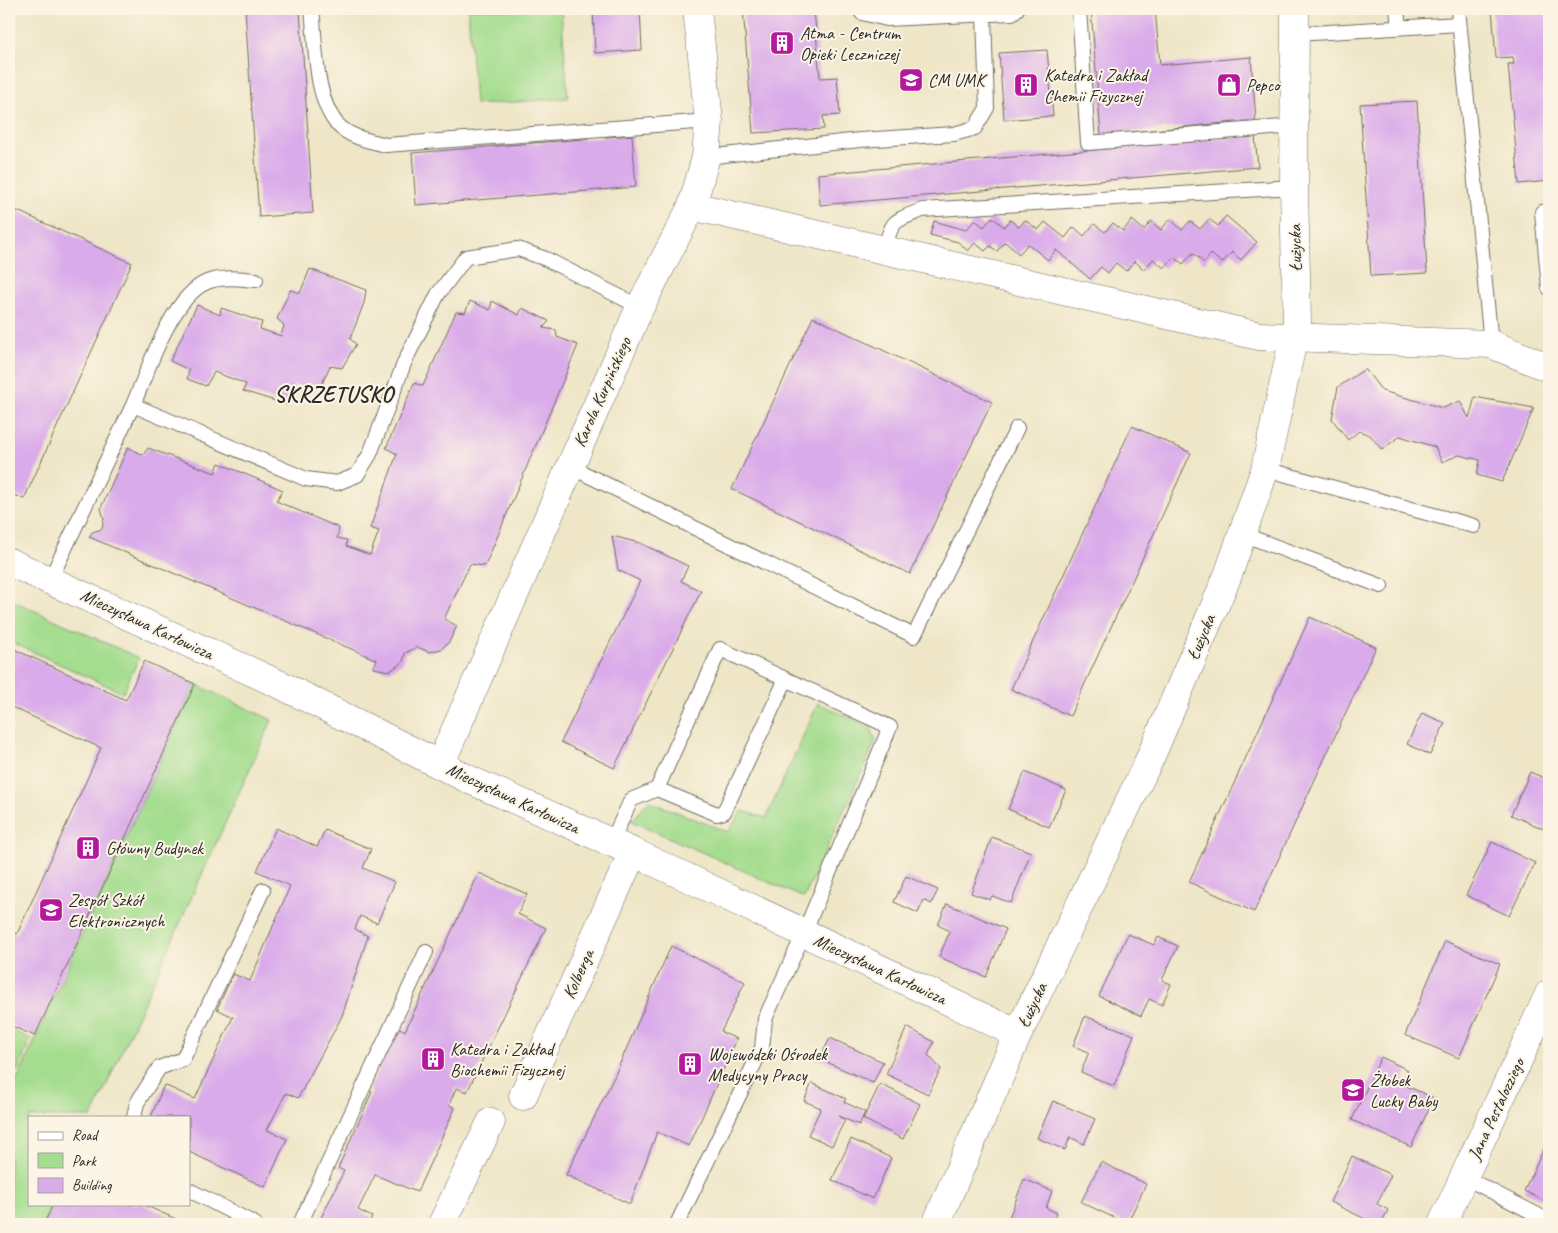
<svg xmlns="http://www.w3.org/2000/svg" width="1558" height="1233" viewBox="0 0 1558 1233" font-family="Caveat,sans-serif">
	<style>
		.green { fill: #a4dd8f; stroke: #68845d }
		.building { fill: #daabea }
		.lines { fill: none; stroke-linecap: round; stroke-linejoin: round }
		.service-casing { stroke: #706c62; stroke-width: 16 }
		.minor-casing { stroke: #706c62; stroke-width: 29 }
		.service { stroke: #fff; stroke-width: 14 }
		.minor { stroke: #fff; stroke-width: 28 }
		.labels { text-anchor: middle; stroke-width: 4; stroke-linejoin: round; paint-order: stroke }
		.poi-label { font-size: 18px; fill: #2b2b2b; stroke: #fcf5e5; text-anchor: start }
		.street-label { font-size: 18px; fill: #2b2b2b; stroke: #fcf5e5 }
		.district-label { font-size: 22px; font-weight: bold; letter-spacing: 1px; fill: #2b2b2b; stroke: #fcf5e5 }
	</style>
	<rect width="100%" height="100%" fill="#fcf5e5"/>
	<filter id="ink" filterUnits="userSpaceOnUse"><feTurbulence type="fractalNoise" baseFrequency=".02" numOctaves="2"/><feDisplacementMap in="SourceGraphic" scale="10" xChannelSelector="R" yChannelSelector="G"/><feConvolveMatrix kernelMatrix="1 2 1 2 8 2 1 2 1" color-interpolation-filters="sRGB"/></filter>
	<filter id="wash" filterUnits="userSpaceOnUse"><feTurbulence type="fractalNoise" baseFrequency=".0096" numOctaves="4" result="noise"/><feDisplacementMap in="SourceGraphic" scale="20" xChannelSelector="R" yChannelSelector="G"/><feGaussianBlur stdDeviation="1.12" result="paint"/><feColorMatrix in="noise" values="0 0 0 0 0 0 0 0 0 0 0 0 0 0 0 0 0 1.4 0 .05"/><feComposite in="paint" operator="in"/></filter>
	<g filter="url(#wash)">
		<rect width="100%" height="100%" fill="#efe6c8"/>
		<path class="green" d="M468,9h93l7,89 -93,7z
			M9,599l130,59 -16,35 -114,-52z
			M195,684l77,36 -180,397h-63v87h24l-9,20h-35v-126z
			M818,703l53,25 5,13 -72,157 -172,-77 16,-20 80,31 14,-21 24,7z
			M9,1029l22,10 -14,32 -8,-4z"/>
		<g id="blocks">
			<path class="building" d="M245,9h55l13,204 -54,4z
				M593,9h47l2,41 -47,3z
				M743,9h71l6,69 17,-1 1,12 2,26 -17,1 1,13 -71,4z
				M1091,9h64l5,56 91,-8 5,63 -155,15z
				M1492,9h57v172l-30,3 -11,-120h6l-1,-7 -17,1z
				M1047,50l6,66 -49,4 -5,-67z
				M1417,101l10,172 -56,3 -11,-172z
				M632,135l4,52 -220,18 -4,-52z
				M1255,136l3,31 -438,38 -2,-31z
				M9,207l123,56 -108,236 -15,-6z
				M1226,216l31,26 -16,18 -9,-8 -10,11 -11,-9 -7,9 -11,-10 -10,11 -9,-7 -10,11 -11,-9 -9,11 -9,-9 -9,10 -10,-8 -8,10 -7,-6 -11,12 -34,-29 -8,10 -20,-16 -9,10 -14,-12 -8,9 -7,-5 -5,5 -10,-8 -7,8 -10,-9 -28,-7 4,-14 32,9 9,-10 9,7 8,-10 12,10 6,-7 9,7 6,-7 13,10 7,-8 20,16 9,-11 10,9 10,-12 11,8 8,-9 10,8 9,-11 12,10 7,-9 10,9 9,-11 12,11 8,-9 10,8 9,-10 9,7z
				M310,269l56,21 -2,13 -14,36 6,5 -14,24 -12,-2 -10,22 -13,-6 -4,7 -8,-5 -7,21 -45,-14 3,-7 -32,-12 -8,14 -19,-7 2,-9 -19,-9 27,-56 23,10 1,-7 41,14 -2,7 21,7 3,-11 -7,-6 13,-29 10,3z
				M470,301l20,9 2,-9 27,14 3,-7 27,13 -6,7 13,2 1,7 21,8 -93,221 -15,-2 -26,55 13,7 -8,16 -8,7 -12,3 -12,-5 -12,6 -2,9 -13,9 -17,-3 4,-8 -288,-123 3,-5 10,-3 2,-10 -3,-11 27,-61 15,8 5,-7 67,25 4,-10 64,27 -7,11 63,27 -2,10 10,2 -1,6 24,9 9,-24 -9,-3 27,-74 -11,-6 28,-65 9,3 33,-74 9,1z
				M813,317l179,85 -82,172 -178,-85z
				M1365,369l17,22 61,17 17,-7 9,17 6,-21 59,11 -32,74 -25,-7 3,-15 -21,-5 -17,7 -7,-15 -35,-11 -18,14 -12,-15 -11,-4 -11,9 -16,-21 6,-32z
				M1132,426l59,27 -121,263 -59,-27z
				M612,536l28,7 48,23 -7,15 20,10 -87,177 -53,-26 79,-161 -22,-11z
				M1310,617l66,30 -122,265 -65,-30z
				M9,647l117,53 18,-39 51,23 -160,352 -26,-11v-95l8,4 84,-186 -92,-42z
				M1422,713l23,10 -15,32 -23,-11z
				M1025,772l41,18 -17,37 -41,-18z
				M1530,772l19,8v51l-38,-16z
				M276,828l41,19 8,-17 46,19 -8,19 32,14 -18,41 -17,-7 -5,13 13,7 -26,80 -44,82 -12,-5 -19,37 20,9 -22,48 -76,-35v-35h-38l13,-32 31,14 38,-82 -16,-8 16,-35 17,7 40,-95 -33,-15z
				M992,837l39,15 -20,51 -19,-7 -2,4 -19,-7z
				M1492,842l43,21 -26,53 -43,-21z
				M479,873l48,21 -9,20 28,14 -79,164 -11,-4 -7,17 6,3 -38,84 -42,-17 -17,35 14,7 -4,7h-43l-6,-2 25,-51 -6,-3 34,-76 -3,-2 29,-63 7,4z
				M906,876l32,14 -7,14 -7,-4 -6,13 -24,-11z
				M947,904l59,25 -20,48 -47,-20 11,-26 -12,-6z
				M1128,934l26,11 4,-8 20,9 -16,34 9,4 -9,21 -13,-6 -8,17 -42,-20z
				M1445,941l55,23 -41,94 -54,-23z
				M671,946l74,36 -24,50 16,7 -48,107 -32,-14 -27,72 -64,-29 49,-100z
				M1085,1016l49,19 -20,51 -33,-14 8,-20 -16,-6z
				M907,1027l27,15 -6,13 13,14 -13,25 -42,-20z
				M830,1038l53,24 -10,21 -53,-24z
				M1381,1057l27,13 -6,14 32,14 -23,49 -59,-27z
				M812,1083l34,16 -2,3 21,10 -6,13 -21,-9 7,4 -13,26 -24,-11 13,-27 -17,-7z
				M880,1084l40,20 -17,35 -40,-20z
				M1053,1101l42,18 -11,25 -14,-7 -5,13 -28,-12z
				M1549,1138v65l-25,-12z
				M851,1139l40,19 -18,41 -41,-19z
				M1352,1156l39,19 -14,29 11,6 -7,14h-5l-46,-22z
				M1101,1162l45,22 -19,40 -46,-22z
				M1024,1179l28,12 -6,17 11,5 -4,11 -46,-1z
				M53,1204h89l45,20h-143z"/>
		</g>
	</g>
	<g filter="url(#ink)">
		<use href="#blocks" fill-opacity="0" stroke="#706c62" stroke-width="1"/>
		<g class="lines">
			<defs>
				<path id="service" d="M312,9c4,34 2,88 25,115 12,13 32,17 49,21l323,-24
					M862,9v4l25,6 125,-6 5,-4
					M1079,9l9,134 207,-17
					M1397,9l2,18
					M1458,9l33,335
					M1296,34l163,-10
					M706,157l154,-17 94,-6 21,-6 12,-20 -3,-94
					M1542,212l7,76
					M886,249c4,-30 10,-28 36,-39l372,-23
					M133,405c15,-34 38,-108 74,-123 14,-6 34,-3 49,-2
					M569,466l345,170 103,-208
					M1265,469l209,57
					M1242,534l139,52
					M50,580l83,-175 173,74 31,4 20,-8 13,-21 35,-93 33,-67 28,-37 52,-8 28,10 94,48
					M657,789l60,25 7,-2 62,-133
					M611,843l20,-43 26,-11 63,-140 170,78 -86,206 -39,86 -3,29 -85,176
					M134,1117l3,-14 22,-35 24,-9 80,-169
					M1464,1177l85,44
					M189,1190l66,34
					M300,1224l126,-272"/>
				<path id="minor" d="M692,206l567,130 232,8 58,24
					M9,562l272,123 189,95 163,72 385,182
					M440,765l200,-458 52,-101 14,-49 3,-36 -12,-112
					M523,1096l110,-244
					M442,1224l49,-102
					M936,1224l82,-190 133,-278 77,-181 37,-106 32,-147 -3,-135 1,-178
					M1442,1224l107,-230"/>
			</defs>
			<use href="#service" class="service-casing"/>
			<use href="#minor" class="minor-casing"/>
			<use href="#service" class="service"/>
			<use href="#minor" class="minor"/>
		</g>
	</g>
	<defs>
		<symbol id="building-square" viewBox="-11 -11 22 22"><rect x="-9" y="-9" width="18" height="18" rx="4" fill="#b5179e" stroke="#fcf5e5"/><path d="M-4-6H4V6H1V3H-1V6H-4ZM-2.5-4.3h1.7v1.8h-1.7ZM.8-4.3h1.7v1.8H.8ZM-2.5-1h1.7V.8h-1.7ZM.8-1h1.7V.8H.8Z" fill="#fff"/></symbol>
		<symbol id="university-square" viewBox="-11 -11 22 22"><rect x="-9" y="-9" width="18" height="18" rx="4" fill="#b5179e" stroke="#fcf5e5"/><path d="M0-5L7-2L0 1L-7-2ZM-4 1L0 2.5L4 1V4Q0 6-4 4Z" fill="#fff"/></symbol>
		<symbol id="shop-square" viewBox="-11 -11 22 22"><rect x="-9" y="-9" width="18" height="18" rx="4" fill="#b5179e" stroke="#fcf5e5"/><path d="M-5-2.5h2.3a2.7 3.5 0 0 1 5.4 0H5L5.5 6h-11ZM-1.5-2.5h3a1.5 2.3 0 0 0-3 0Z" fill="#fff"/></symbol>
		<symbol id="school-square" viewBox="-11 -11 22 22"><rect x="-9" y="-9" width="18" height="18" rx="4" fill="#b5179e" stroke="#fcf5e5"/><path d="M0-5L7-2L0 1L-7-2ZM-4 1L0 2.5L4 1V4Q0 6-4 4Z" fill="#fff"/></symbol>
	</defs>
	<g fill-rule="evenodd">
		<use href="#building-square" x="768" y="29" width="28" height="28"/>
		<use href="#university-square" x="897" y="66" width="28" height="28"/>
		<use href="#building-square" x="1012" y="71" width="28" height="28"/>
		<use href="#shop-square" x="1215" y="71" width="28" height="28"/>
		<use href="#building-square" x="74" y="834" width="28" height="28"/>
		<use href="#school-square" x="37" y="896" width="28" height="28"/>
		<use href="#building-square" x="419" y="1045" width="28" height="28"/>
		<use href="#building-square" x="676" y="1050" width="28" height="28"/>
		<use href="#school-square" x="1339" y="1076" width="28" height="28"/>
	</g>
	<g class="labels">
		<g class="poi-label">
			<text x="800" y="39">Atma - Centrum<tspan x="800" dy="21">Opieki Leczniczej</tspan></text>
			<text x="1044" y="81">Katedra i Zakład<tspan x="1044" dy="21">Chemii Fizycznej</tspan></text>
			<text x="928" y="86">CM UMK</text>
			<text x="1246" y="91">Pepco</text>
			<text x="106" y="854">Główny Budynek</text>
			<text x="68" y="906">Zespół Szkół<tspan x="68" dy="21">Elektronicznych</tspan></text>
			<text x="450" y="1055">Katedra i Zakład<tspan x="450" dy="21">Biochemii Fizycznej</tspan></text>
			<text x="708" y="1060">Wojewódzki Ośrodek<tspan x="708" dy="21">Medycyny Pracy</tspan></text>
			<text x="1370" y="1086">Żłobek<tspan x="1370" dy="21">Lucky Baby</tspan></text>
		</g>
		<g class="street-label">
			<text transform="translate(1295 248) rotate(-91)" y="6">Łużycka</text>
			<text transform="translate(602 392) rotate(-66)" y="6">Karola Kurpińskiego</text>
			<text transform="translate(147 624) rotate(25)" y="6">Mieczysława Karłowicza</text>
			<text transform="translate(1201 637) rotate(-67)" y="6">Łużycka</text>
			<text transform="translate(513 798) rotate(25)" y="6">Mieczysława Karłowicza</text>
			<text transform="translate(880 969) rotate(25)" y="6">Mieczysława Karłowicza</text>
			<text transform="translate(578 974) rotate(-66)" y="6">Kolberga</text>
			<text transform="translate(1032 1005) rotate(-65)" y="6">Łużycka</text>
			<text transform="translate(1496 1109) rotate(-65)" y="6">Jana Pestalozziego</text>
		</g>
		<g class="district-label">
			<text x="334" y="402">SKRZETUSKO</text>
		</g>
	</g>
	<rect width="1558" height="1233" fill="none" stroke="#fcf5e5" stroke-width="30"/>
	<rect x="28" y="1116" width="162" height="90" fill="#fcf5e5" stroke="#a8a49b"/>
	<rect x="38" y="1132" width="25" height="8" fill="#ffffff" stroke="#a8a49b"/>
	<text x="72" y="1140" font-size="15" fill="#2b2b2b">Road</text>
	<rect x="38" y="1153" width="25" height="15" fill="#a4dd8f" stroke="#a8a49b"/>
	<text x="72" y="1166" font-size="15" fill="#2b2b2b">Park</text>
	<rect x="38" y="1178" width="25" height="15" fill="#daabea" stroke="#a8a49b"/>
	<text x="72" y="1190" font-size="15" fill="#2b2b2b">Building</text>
</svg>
